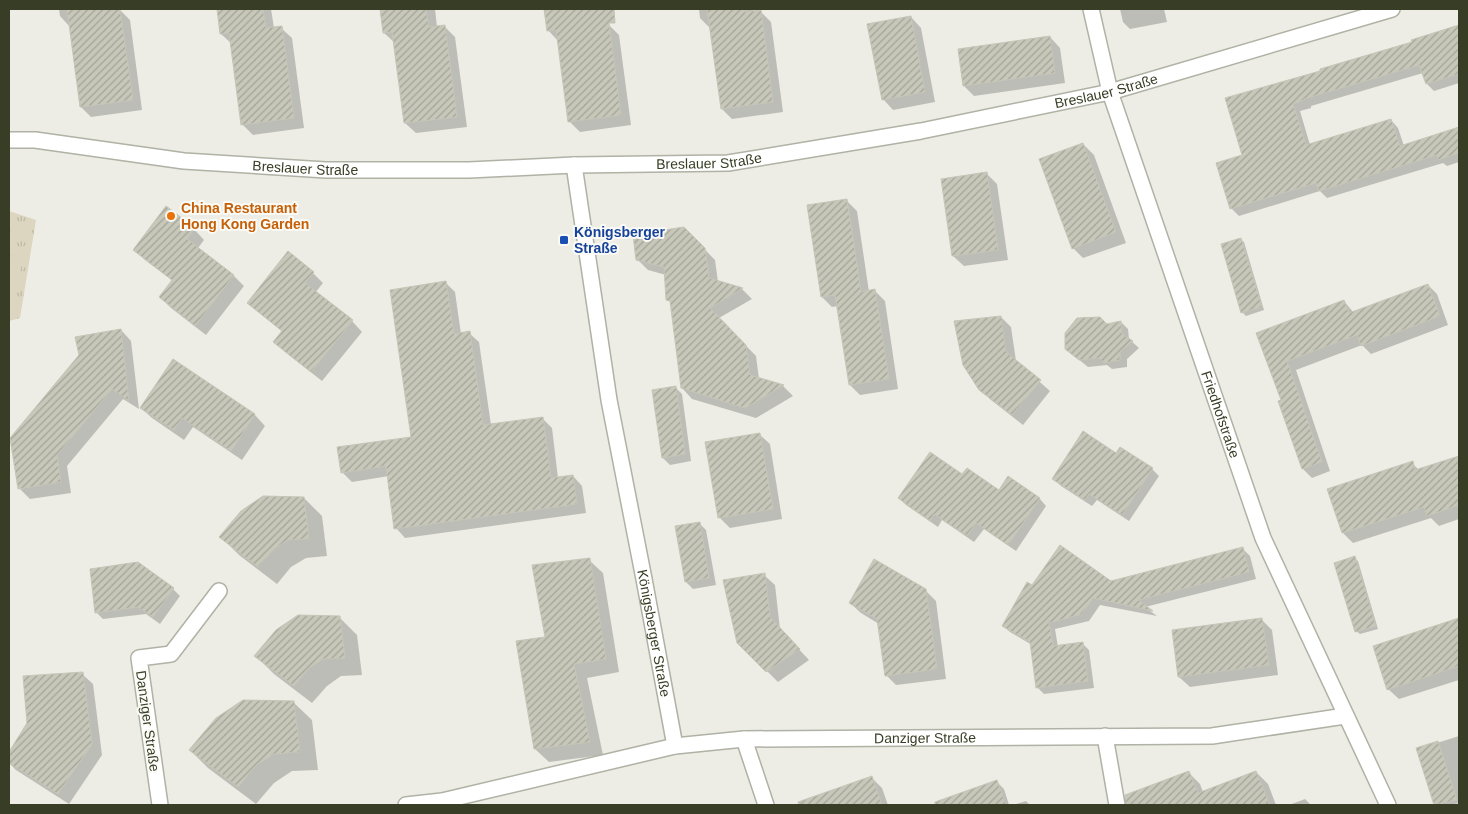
<svg xmlns="http://www.w3.org/2000/svg" width="1468" height="814" viewBox="0 0 1468 814" font-family="Helvetica,sans-serif">
	<style>
		.grass { fill: url(#grass-tufts) }
		.garden { fill: #dcd6c0 }
		.shadow { fill: #0003 }
		.building { fill: url(#building-hatch); stroke: #c5c6b8 }
		.lines { fill: none; stroke-linecap: round; stroke-linejoin: round }
		.minor-casing { stroke: #afb2a4; stroke-width: 18 }
		.minor { stroke: #fff; stroke-width: 15 }
		.food-dot { fill: #e8710a; stroke: #fafaf6; stroke-width: 2 }
		.transit-dot { fill: #1a4fb4; stroke: #fafaf6; stroke-width: 2 }
		.labels { text-anchor: middle; stroke-width: 4; stroke-linejoin: round; paint-order: stroke }
		.street-label { font-size: 14px; fill: #383e25; stroke: #fafaf6 }
		.food-label { font-size: 14px; font-weight: bold; fill: #c56008; stroke: #fafaf6; text-anchor: start }
		.transit-label { font-size: 14px; font-weight: bold; fill: #164399; stroke: #fafaf6; text-anchor: start }
	</style>
	<defs>
		<pattern id="grass-tufts" width="24" height="20" patternUnits="userSpaceOnUse" patternTransform="scale(1.25)"><rect width="24" height="20" fill="#dcd6c0"/><path d="M3 7l-1-3M5 7V3M7 7l1-3M15 17l-1-3M17 17v-4M19 17l1-3" fill="none" stroke="#beb9a5"/></pattern>
		<pattern id="building-hatch" width="6" height="6" patternUnits="userSpaceOnUse" patternTransform="scale(1.25)"><rect width="6" height="6" fill="#c7c8ba"/><path d="M-1 1l2-2M0 6l6-6M5 7l2-2" fill="none" stroke="#a3a497"/></pattern>
	</defs>
	<rect width="100%" height="100%" fill="#edede5"/>
	<path class="grass" d="M9,211l27,9 -16,98 -11,3z"/>
	<path class="garden" d="M22,261l-8,53 -5,1v-52z"/>
	<path class="shadow" d="M59,9l61,1 10,10 12,90 -51,7 -10,-10 -11,-80 -10,-11z
		M218,9h53l3,19h7l11,10 12,90 -51,7 -11,-11 -10,-80 -11,-10z
		M381,9h54l2,18 7,-1 11,11 12,90 -51,6 -11,-10 -10,-80 -11,-10z
		M545,9h54l2,16 7,-1 11,11 12,90 -51,7 -11,-11 -11,-80 -10,-11z
		M699,9h54l1,4 7,-1 10,10 12,90 -51,7 -10,-10 -11,-80 -11,-11z
		M1120,9h44l3,13 -37,7 -7,-7z
		M911,17l10,11 14,74 -42,8 -10,-11z
		M1459,27v56l-25,8 -7,-7 -4,-11 -112,33v2l-11,3 10,34 81,-25 7,8 6,18 55,-17v33l-12,4 -4,-3 -116,35 -7,-7 -81,25 -8,-8 12,-52 -16,-57 187,-56 -1,-2z
		M1050,37l10,11 5,35 -91,13 -10,-10z
		M1083,144l11,11 32,88 -43,15 -10,-10z
		M986,173l11,11 11,76 -44,6 -11,-10z
		M846,200l11,11 12,81 6,-1 10,10 13,88 -38,6 -10,-10 -12,-79 -6,1 -10,-10z
		M166,208l28,21 10,11 -6,8 36,28 10,10 -38,49 -35,-27 -11,-11 13,-16 -28,-21 -11,-11z
		M684,228l31,32 3,22 24,7 10,10 -33,19 37,38 3,23 24,7 10,10 -37,22 -64,-19 -10,-11 -11,-85 -3,-4 -2,-24 -18,-5 -11,-11z
		M1240,239l4,3 20,68 -18,6 -4,-4z
		M313,273l10,10 -8,10 37,28 10,11 -40,49 -37,-29 -10,-10 8,-10 -35,-29z
		M446,283l9,9 6,42 8,-1 10,9 12,83 51,-7 10,10 6,50 15,-2 9,10 4,27 -181,25 -9,-10 -7,-52 -37,6 -10,-10 71,-34z
		M1428,285l9,9 11,31 -77,29 -9,-9 -66,25 34,101 -18,7 -9,-9 -20,-68 -26,-68 87,-32 10,12z
		M1001,317l10,10 5,34 34,30 -27,34 -32,-25 -11,-11z
		M1121,322l7,7 1,10 10,9 -12,11v8l-15,2 -5,-4 -19,2 -22,-18z
		M121,330l10,11 8,68 -16,-10 -56,67 4,27 -41,6 -11,-11z
		M173,361l82,54 10,11 -23,34 -49,-33 -9,13 -32,-22 -11,-10z
		M675,387l7,7 9,67 -21,4 -7,-7z
		M759,434l11,10 12,75 -52,9 -10,-10 -13,-75z
		M1116,455l36,14 7,7 -30,45 -32,-21 -5,6 -31,-20 -7,-7z
		M1459,457v62l-20,7 -8,-8 -78,25 -10,-10 -14,-43 83,-27 7,7z
		M963,475l36,17 9,-14 32,21 6,7 -30,45 -32,-22 -10,13 -32,-22 -4,7 -32,-22 -7,-7z
		M304,498l18,18 5,40 -21,2 -15,9 -14,17 -38,-29 -18,-18z
		M699,523l7,7 10,55 -23,4 -7,-7z
		M1243,549l7,7 6,23 -111,28 12,9 -57,-11 -11,16 -34,8 3,18 25,-3 6,6 5,38 -50,6 -7,-7 -5,-42 -22,-13 -7,-6 29,-39 78,-5z
		M1354,558l4,3 20,68 -18,5 -4,-3z
		M589,560l14,13 16,99 -32,6 16,77 -54,7 -14,-13 11,-111z
		M764,575l11,10 5,44 29,31 -31,22 -40,-40z
		M173,589l7,7 -20,28 -14,-10 -43,5 -7,-7z
		M925,590l11,11 10,78 -50,6 -10,-10 -7,-51 -18,-11 -11,-10z
		M339,617l18,18 5,40 -21,1 -14,10 -15,17 -38,-29 -18,-18z
		M1262,620l10,10 6,45 -88,12 -11,-10z
		M1457,620l2,3v57l-60,19 -11,-10z
		M82,674l11,10 9,71 -33,49 -53,-34 -7,-7v-9l19,-30z
		M293,702l19,18 6,50 -26,1 -18,12 -18,21 -48,-36 -18,-18z
		M1459,736v67l-8,2h-15l-18,-56z
		M1256,772l12,12 8,21h-133l-5,-13 51,-19 11,11 3,8z
		M872,778l10,10 6,17h-62l-4,-10z
		M997,782l7,7 5,16h-62l-2,-5z
		M1305,799l6,6h-22z
		M1026,801l4,4h-17z"/>
	<path class="building" d="M67,9h53l13,91 -53,7z
		M217,9h46l3,19 16,-2 12,92 -53,7 -12,-92 -9,1z
		M380,9h46l3,18 16,-2 12,92 -53,6 -12,-91 -9,1z
		M544,9h70l1,14h-6l12,92 -53,7 -12,-92 -9,1z
		M707,9h38v3l16,-2 12,92 -52,7z
		M911,16l14,76 -43,8 -15,-76z
		M1459,25v49l-33,10 -7,-19 -115,34v1l-11,4 13,41 85,-26 9,27 59,-19v26l-21,7 -1,-5 -118,36 -3,-8 -86,26 -14,-46 26,-8 -17,-57 95,-27v-2l92,-27 -1,-2z
		M1050,36l5,37 -92,13 -5,-37z
		M1083,143l33,89 -44,17 -33,-90z
		M987,172l11,78 -46,6 -11,-77z
		M847,199l14,93 14,-3 14,90 -40,6 -14,-90 -14,2 -14,-92z
		M166,206l29,22 -8,11 47,36 -39,51 -36,-29 13,-17 -39,-30z
		M684,227l21,21 4,30 34,10 -33,20 36,37 4,30 34,10 -39,23 -64,-20 -11,-87 -4,-1 -2,-33 -28,-7 -3,-25z
		M1241,238l21,69 -21,6 -20,-69z
		M288,251l26,21 -9,11 48,37 -42,52 -38,-30 9,-11 -35,-28z
		M446,281l8,53 16,-3 13,94 60,-8 8,61 22,-3 4,29 -183,25 -8,-63 -45,7 -4,-26 74,-10 -21,-147z
		M1428,284l12,32 -79,30 -4,-11 -70,26 35,101 -20,7 -24,-68 3,-1 -25,-67 88,-33 5,13z
		M1001,316l5,36 35,28 -29,35 -33,-25 -16,-25 -9,-44z
		M1100,317l7,7 14,-3 1,13 11,7 -13,11v8l-16,3 -5,-5 -20,2 -14,-11v-16l12,-15z
		M121,329l8,72 -17,-12 -55,66 4,27 -43,7 -8,-51 69,-83 -4,-18z
		M173,359l82,55 -24,37 -49,-33 -8,12 -34,-22z
		M676,386l9,68 -23,4 -10,-68z
		M1083,431l33,22 4,-6 33,21 -31,47 -33,-21 -4,6 -33,-21z
		M760,433l13,76 -55,9 -13,-76z
		M930,452l32,22 5,-6 32,22 9,-14 32,22 -32,47 -32,-22 -9,13 -33,-22 -4,7 -32,-23z
		M1459,456v49l-32,11 -3,-9 -82,26 -15,-44 86,-28 2,9z
		M263,496l41,1 5,42 -21,1 -14,9 -16,18 -39,-30 22,-26z
		M700,522l9,56 -24,4 -10,-56z
		M1060,545l51,36 132,-34 6,25 -111,28 15,11 -60,-13 -11,16 -33,9 4,23 30,-4 5,39 -52,7 -6,-46 -28,-16 25,-44 5,3z
		M1355,556l21,70 -21,6 -21,-69z
		M590,558l16,101 -32,5 16,78 -56,7 -18,-108 29,-4 -13,-72z
		M874,559l52,30 11,80 -52,7 -8,-57 -28,-16z
		M138,562l36,26 -21,29 -15,-10 -43,6 -5,-44z
		M765,573l5,44 30,32 -34,23 -29,-29 -14,-63z
		M298,615l42,1 5,42 -22,1 -14,9 -15,18 -40,-30 22,-26z
		M1262,618l7,47 -91,12 -6,-47z
		M1459,618v48l-72,24 -14,-44z
		M83,672l9,72 -34,50 -49,-31v-11l18,-29 -4,-47z
		M243,700l51,1 6,51 -26,2 -18,11 -18,22 -49,-37 27,-32z
		M1438,741l19,59 -23,5 -18,-57z
		M1189,771l9,22 58,-22 14,34h-144l-1,-10z
		M872,776l10,29h-83l-1,-3z
		M997,780l9,25h-71v-3z"/>
	<g class="lines">
		<defs>
			<g id="minor">
				<path id="s1" d="M1091,9l19,83 153,446 125,267"/>
				<path id="s2" d="M9,140h26l149,21 142,9h143l105,-5 154,-2 193,-32 189,-39 282,-83"/>
				<path id="s3" d="M574,165l35,235 35,179 31,167"/>
				<path d="M1105,736l12,69"/>
				<path d="M744,739l22,66"/>
				<path d="M160,805l-21,-147 32,-4 48,-63"/>
				<path id="s4" d="M406,805l36,-4 233,-55 69,-7 468,-3 133,-20"/>
			</g>
		</defs>
		<use href="#minor" class="minor-casing"/>
		<use href="#minor" class="minor"/>
	</g>
	<circle class="food-dot" cx="171" cy="216" r="5"/>
	<rect class="transit-dot" x="559" y="235" width="10" height="10" rx="2.5"/>
	<g class="labels">
		<g class="street-label">
			<text dy="5" stroke="none"><textPath href="#s2" startOffset="1106">Breslauer Straße</textPath></text>
			<text dy="5" stroke="none"><textPath href="#s2" startOffset="702">Breslauer Straße</textPath></text>
			<text dy="5" stroke="none"><textPath href="#s2" startOffset="298">Breslauer Straße</textPath></text>
			<text dy="5" stroke="none"><textPath href="#s1" startOffset="426">Friedhofstraße</textPath></text>
			<text dy="5" stroke="none"><textPath href="#s3" startOffset="475">Königsberger Straße</textPath></text>
			<text transform="translate(148 721) rotate(82)" y="5">Danziger Straße</text>
			<text dy="5" stroke="none"><textPath href="#s4" startOffset="526">Danziger Straße</textPath></text>
		</g>
		<g class="food-label">
			<text x="181" y="213">China Restaurant<tspan x="181" dy="16">Hong Kong Garden</tspan></text>
		</g>
		<g class="transit-label">
			<text x="574" y="237">Königsberger<tspan x="574" dy="16">Straße</tspan></text>
		</g>
	</g>
	<rect width="1468" height="814" fill="none" stroke="#383e25" stroke-width="20"/>
</svg>
